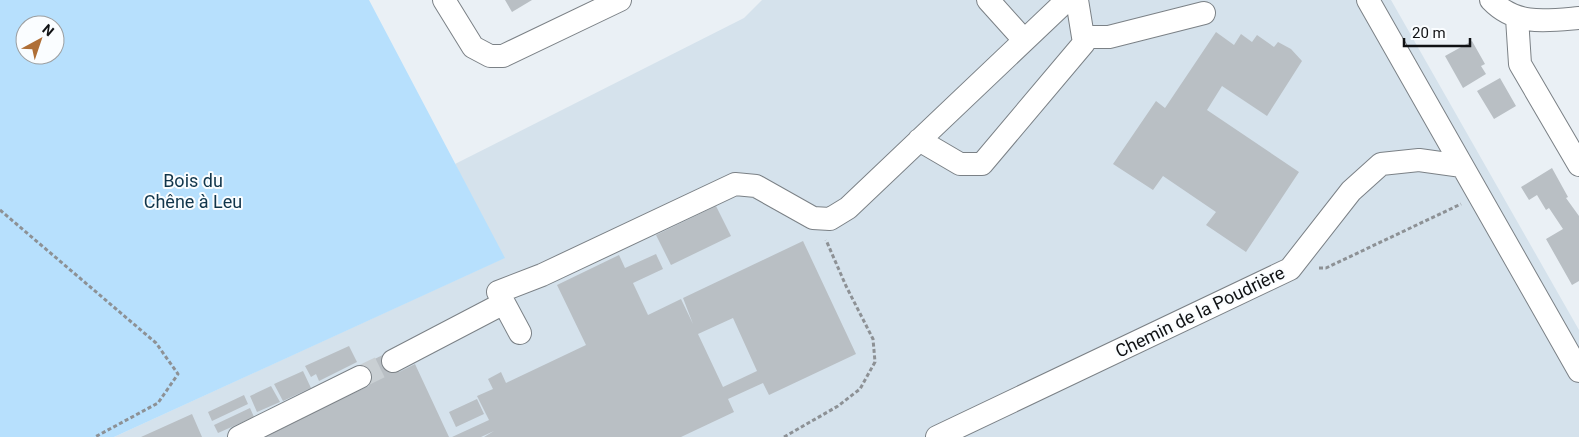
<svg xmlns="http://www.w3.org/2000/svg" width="1579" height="437" viewBox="0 0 1579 437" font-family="Roboto,sans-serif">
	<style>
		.built { fill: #d5e2ec }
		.green { fill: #b7e0fd; fill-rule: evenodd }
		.building { fill: #b9bfc4; fill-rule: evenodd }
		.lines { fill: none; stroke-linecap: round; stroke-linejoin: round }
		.minor-tunnel { stroke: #c9cfd3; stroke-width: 22; stroke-dasharray: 22 11; stroke-linecap: butt }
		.minor-casing { stroke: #7b8186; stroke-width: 24 }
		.path { stroke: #8d9195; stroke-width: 3; stroke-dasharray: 4 2.5; stroke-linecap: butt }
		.minor { stroke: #fff; stroke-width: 22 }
		.labels { text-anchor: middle; stroke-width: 4; stroke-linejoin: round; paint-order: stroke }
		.park-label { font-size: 18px; fill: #10354b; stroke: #fafdff }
		.street-label { font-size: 18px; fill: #101214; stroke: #fafdff }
	</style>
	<rect width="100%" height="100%" fill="#eaf0f5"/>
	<path class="built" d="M762,0h629l188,330v107h-1465l390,-179 -49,-94 289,-146z"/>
	<path class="green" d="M0,0h369l136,258 -391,179h-114zM25,25h30v30h-30z"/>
	<path class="building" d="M505,0h27l-20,12z
		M1216,32l18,13 7,-11 11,8 5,-7 17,12 4,-5 13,7 11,12 -35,55 -45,-30 -15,24 92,62 -53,80 -40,-27 10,-13 -53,-36 -10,14 -40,-26 43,-63 9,7z
		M1472,41l13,23 -4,2 5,8 -23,14 -18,-32z
		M1500,78l16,28 -22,13 -17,-28z
		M1552,168l16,29 -2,1 13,18v65l-7,4 -26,-46 17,-10 -14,-21 -3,2 -9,-15 -8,5 -8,-13z
		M716,206l15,30 -60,29 -15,-30z
		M803,241l53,113 -87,41 -6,-12 -35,16 6,13 -53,25h-197l10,-6 -13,6h-29l37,-17 -12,-24 16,-7 -5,-10 13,-7 5,11 80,-38 -29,-60 62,-30 6,13 31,-14 7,15 -30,14 15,32 33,-16 12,25 -10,-26zM733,318l24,53 -34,16 -25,-53z
		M349,346l8,16 -38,19 -3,-7 -5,3 -6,-11z
		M389,352l10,20 16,-8 34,73h-189l109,-51 -9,-20z
		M303,371l8,17 -28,13 -9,-17z
		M271,386l9,16 -23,10 -7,-16z
		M244,395l4,9 -36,17 -4,-9z
		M477,399l7,15 -28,13 -7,-15z
		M250,408l4,9 -36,16 -4,-8z
		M192,414l10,23h-61z"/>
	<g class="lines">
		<path class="minor-tunnel" d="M360,377l33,-16"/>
		<defs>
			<path id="minor" d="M444,0l29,47 17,9h13l117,-56
				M988,0l36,40
				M1368,0l211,371
				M1491,0c25,26 55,21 88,18
				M1517,18l3,46 59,101
				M1083,37h26l95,-24
				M919,140l41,24h22l102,-121 -7,-43
				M520,333l-22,-41 44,-17 193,-91 21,2 57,32 17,1 18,-11 219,-208
				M393,361l111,-58
				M239,437l121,-60
				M937,437l353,-168 61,-78 30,-27 38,-4 43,6"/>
		</defs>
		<use href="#minor" class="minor-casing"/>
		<path class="path" d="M0,210l156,133 22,31 -20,29 -63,34
			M1319,268h7l135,-64
			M784,437l54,-31 22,-17 15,-27 -2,-23 -27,-53 -20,-46"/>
		<use href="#minor" class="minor"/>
	</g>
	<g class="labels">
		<g class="park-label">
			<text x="193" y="187">Bois du<tspan x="193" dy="21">Chêne à Leu</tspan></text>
		</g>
		<g class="street-label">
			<text transform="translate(1200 312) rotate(-26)" y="6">Chemin de la Poudrière</text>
		</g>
	</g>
	<g transform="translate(40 40) rotate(40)"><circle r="24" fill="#fafdff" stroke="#9c9fa1"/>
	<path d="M0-4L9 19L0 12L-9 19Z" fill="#af6f37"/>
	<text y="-8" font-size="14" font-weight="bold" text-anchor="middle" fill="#101214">N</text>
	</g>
	<path d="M1404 38v8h66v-8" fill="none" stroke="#101214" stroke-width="2.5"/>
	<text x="1412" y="38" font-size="15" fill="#101214" stroke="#fafdff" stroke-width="4" paint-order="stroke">20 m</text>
</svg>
